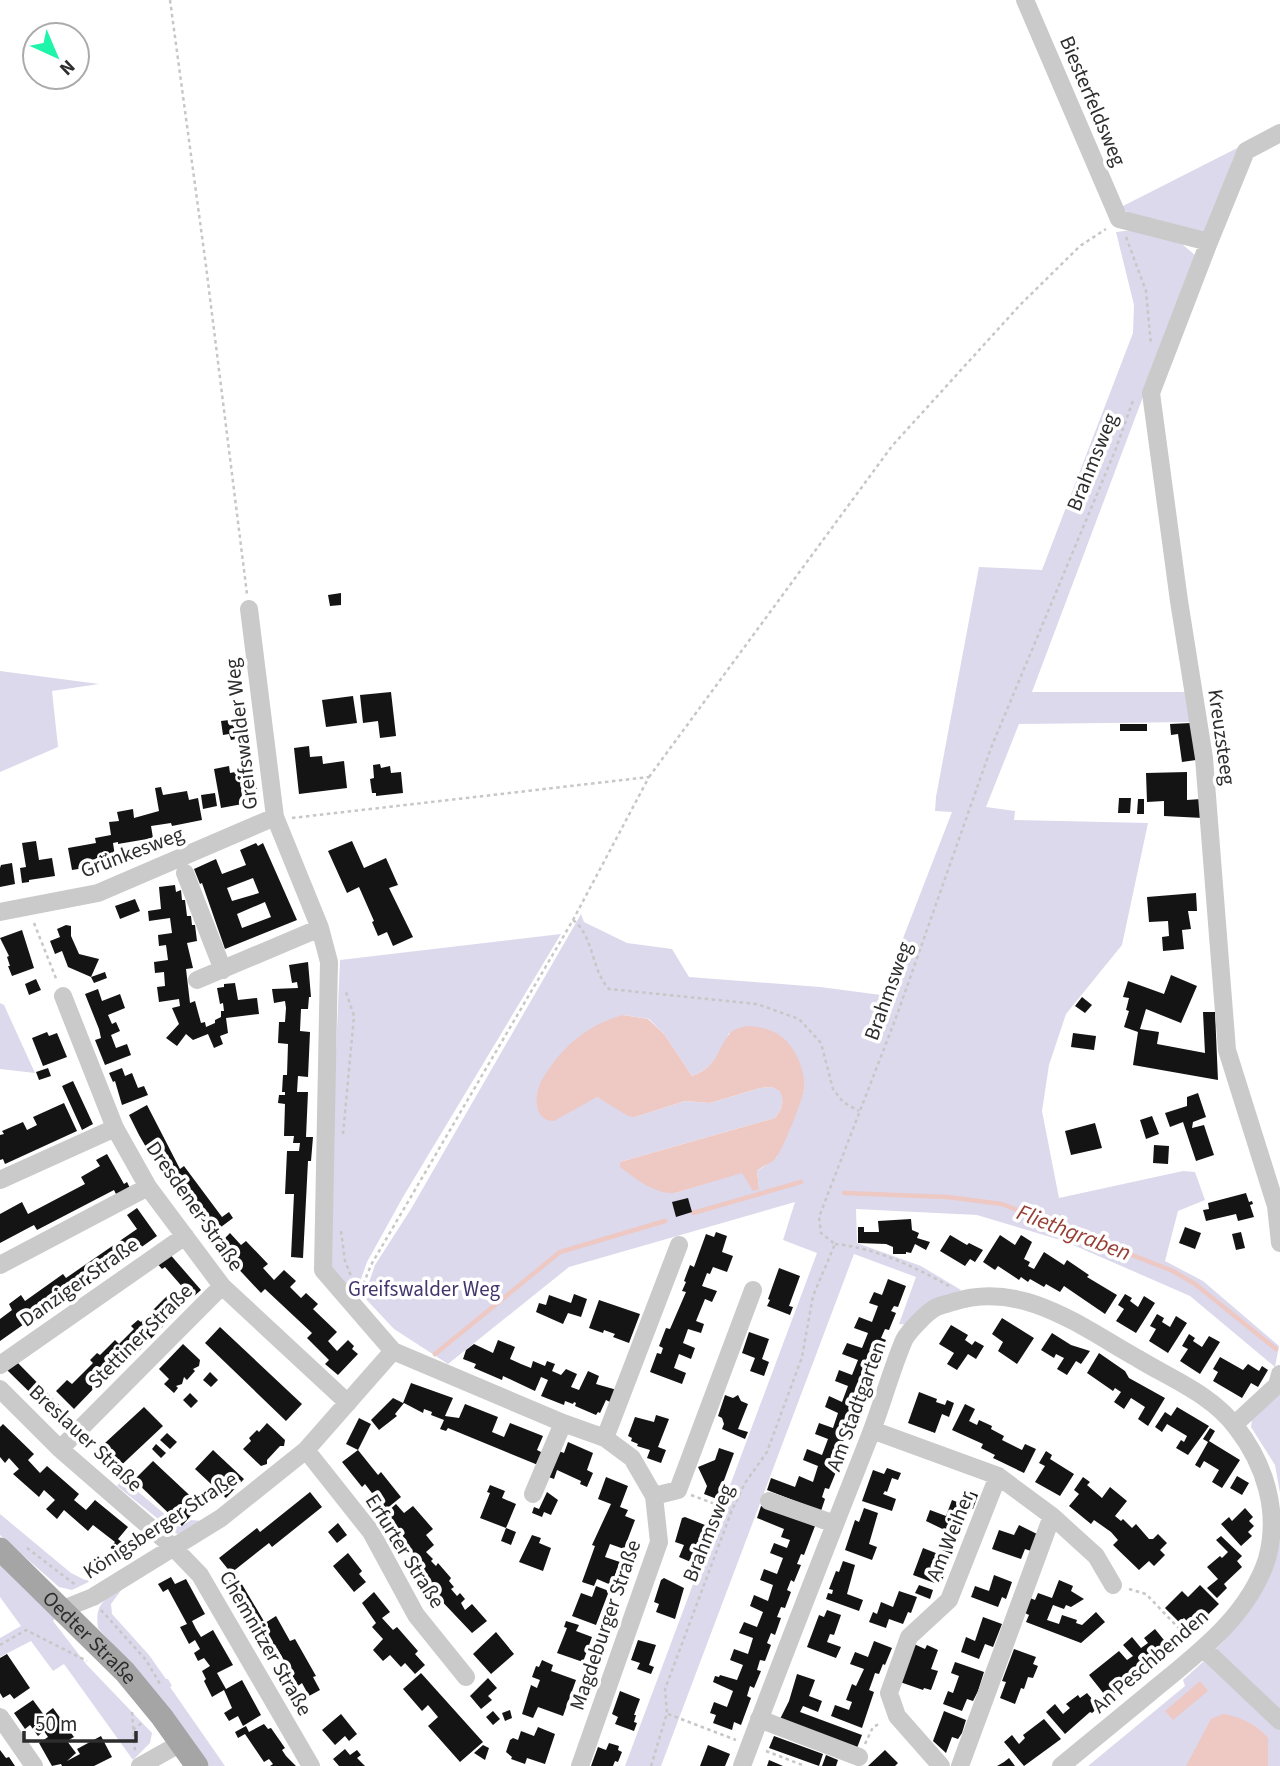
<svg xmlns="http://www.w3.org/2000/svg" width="1280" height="1766" viewBox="0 0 1280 1766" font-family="'Source Sans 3',sans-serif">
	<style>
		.green { fill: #dcd9ec; fill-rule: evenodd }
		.water { fill: #eec8c3 }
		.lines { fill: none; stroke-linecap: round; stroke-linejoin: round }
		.stream { stroke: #eec8c3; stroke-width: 4.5 }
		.building { fill: #141414; fill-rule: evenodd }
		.path { stroke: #c7c7c7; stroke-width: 2.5; stroke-dasharray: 3.5 3.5; stroke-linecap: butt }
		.minor { stroke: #cacaca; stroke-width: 18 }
		.major { stroke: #a5a5a5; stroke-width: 23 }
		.labels { text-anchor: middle; stroke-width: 7; stroke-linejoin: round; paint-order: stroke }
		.street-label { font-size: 21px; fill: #2d2d2d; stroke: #fff }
		.park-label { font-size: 21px; fill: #44366c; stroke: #fff }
		.water-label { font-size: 23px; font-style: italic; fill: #963f34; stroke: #fff }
	</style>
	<rect width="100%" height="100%" fill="#fff"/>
	<path class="green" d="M1255,139l-20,15 -30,79 -66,-11 -18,-15z
		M1133,230l49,14 14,12 -164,436h156l5,30 -174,2 -33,83 29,4 -1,9 134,3 -26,122 -56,69 -17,51 -7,46 17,87 124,-27 12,1 10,28 -27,11 -13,50 38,20 76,65 -4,21 -85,-71 -126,-55 -87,-26 -121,-6 1,34 64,23 40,24 -32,15 -21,20 -9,-1 17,-47 -62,-23 -193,512h-36l192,-513 -34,-13 12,-38 -226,65 -121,97 -54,-35 -30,-32 11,-32 36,-56 170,-295 3,8 43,21 45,6 17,28 131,10 61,8 71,-183 -17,-1 1,-14 43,-230 63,3 91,-237 1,-28 -18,-73zM623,1015l26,4 15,15 28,42c22,-8 28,-23 37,-43l75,57 -27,67 -20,14 2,18 -16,-17 -68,21 -55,-31 155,-44c7,-10 10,-16 6,-27l-9,-4 -12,1 -50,15 -25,-2 -50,16 -38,-20 -15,6 -21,14 -2,-58 7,-11z
		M0,671l99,13 -47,7 6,56 -58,25z
		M561,934l-158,263 -36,65 -11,31 -25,-22 -4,-11 13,-300z
		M0,1003l4,2 31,68 -35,-4z
		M1280,1391v102l-5,-28 -24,-38 1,-7z
		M123,1479l57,48 11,-7 12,1 -18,12 -8,1 -60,-48z
		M0,1514l71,59 14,7 12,-2 -25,12 -13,-3 -59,-52z
		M1280,1538v228h-192l97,-80 -2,-6c45,-39 86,-83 97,-142z
		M0,1560l57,56 -4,5 34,44 65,68 -2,10 -17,17 -69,-96 -11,7 -22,-30 -31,16v-19l21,-12 -21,-29z
		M122,1589l-11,15 1,10 37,41 17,24h2l4,7 -2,1 55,79h-16l-56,-76 -55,-62c-3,-25 5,-27 24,-39z"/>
	<path class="water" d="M623,1015l25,4 16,15 28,42c33,-11 25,-41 47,-48 11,-4 27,0 37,5 18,10 30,36 28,56 -2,13 -19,54 -26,66 -5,9 -14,9 -21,16l2,18 -6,2 -11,-18 -67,20c-22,1 -38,-14 -55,-26v-5l155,-44c7,-9 10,-16 5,-27l-8,-4 -12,1 -50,15 -25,-2 -50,16 -7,-1 -31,-19 -43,24c-22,0 -20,-29 -11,-43 6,-10 15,-22 23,-30 16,-16 35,-27 57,-33z
		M1200,1681l8,10 -35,29 -8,-9z
		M1223,1714c18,3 33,10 45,24v28h-82l25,-47z"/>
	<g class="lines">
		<path class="stream" d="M844,1193l103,4 55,7 171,67 22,13 81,65
			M693,1213l108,-31
			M435,1354l125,-102 105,-31"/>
	</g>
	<path class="building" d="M341,593v12l-11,1 -2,-11z
		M391,692l5,44 -16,2 -2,-17 -15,2 -3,-28z
		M353,696l4,27 -31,4 -4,-27z
		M237,719l2,13 -4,1 1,6 -5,1 -2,-6 -6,1 -2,-14z
		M1191,723l5,37 -14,2 -4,-28 -7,1 -1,-11z
		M1120,724h27v7h-27z
		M309,746l1,11 12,-1 1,8 21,-3 3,27 -48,6 -5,-46z
		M380,764l1,4 9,-2 1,7 10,-1 2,21 -27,3v-3h-4l-2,-14 4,-1 -1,-13z
		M229,766l1,7 15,-3 2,10 8,-1 4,22 -38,7 -7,-39z
		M1187,772v28l14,-1 2,19 -39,-2v-15l-17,1 -1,-29z
		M161,787l2,8 24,-4 2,9 9,-2 4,22 -30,6 -1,-3 -20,3 2,12 -35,6v-2l-5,1 3,20 -44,7 -4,-22 28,-5 -1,-5 16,-3 -2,-13 10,-1 -2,-9 16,-3 1,9 25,-7 -4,-23z
		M215,793l2,13 -14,3 -2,-14z
		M1119,798h12l-1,15h-12z
		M1138,799h6v15h-7z
		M36,841l3,19 13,-2 3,18 -26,4v2l-7,1 -2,-15 6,-1 -4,-24z
		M352,841l12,27 22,-10 12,27 -9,3 24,49 -20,9 -6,-14 -9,4 -6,-14 2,-1 -15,-34 -12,6 -19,-42z
		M256,843l2,3 5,-3 34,77 -72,29 -23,-66 -2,1 -6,-15 22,-10 6,15 24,-9 -6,-15zM253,878l6,15 -27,8 -5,-13zM265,902l6,15 -29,11 -5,-14z
		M12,863l3,21 -15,3v-19l1,-3z
		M175,885l1,7 5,-2 1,10h3l2,16h4l1,9h3l2,16 -10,2 6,25 -7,1 4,34 5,-2 6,22 4,-1 1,5 9,-4v-3l6,-3v-6h3l-1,-8 -3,1 -3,-16 7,-1v-3l11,-1 3,17 19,-2 2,16 -33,4 2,15 -8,3 3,8 -9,4 -6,-14 -15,6 -7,-6 -9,12 -11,-8 13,-14 -7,-16 8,-2 -1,-7 -20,3 -2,-15 8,-1 -1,-14 -9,1 -1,-11 14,-2 -2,-15 -7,1 -1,-11 14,-2 -2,-15 -21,3 -1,-10 13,-2 -2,-22z
		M1196,893l1,18h-9l3,18 -9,1 2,19 -21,2 -1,-14 7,-1 -1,-15 -19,1 -2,-25z
		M135,899l5,12 -20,8 -5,-13z
		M66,925l5,1v10l8,18 20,5 -8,18 -23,-10 -6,-16 -7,3 -5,-13 10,-4 -3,-8z
		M22,930l12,38 -22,8 -4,-10h2l-3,-9 2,-1 -9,-18z
		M308,962l3,35h-2l-1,12h-7l-1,22 10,1 -2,45 -10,-1 -1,16h11l-2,45h7l-2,24h-3l-5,97 -12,-1 3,-63h-9l2,-43h12l1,-8h-7l1,-7h-10l1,-32 -7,-1 1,-8h6v-3h-3l1,-17h4l1,-31 -10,-1 1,-21h6l1,-14 -1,-7 -11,2 -2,-14 26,-1 -1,-6 -5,1 -3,-18z
		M105,972l2,6 -13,5 -3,-6z
		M1171,975l26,11 -16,37 -35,-14 -6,20 19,3 -2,12 48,9 -2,-41h12l3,68 -85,-15 5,-33 -14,-5 5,-16 -3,-1 3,-12 -6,-1 5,-16 36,13z
		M36,979l5,11 -12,5 -4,-11z
		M98,989l4,12 18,-7 5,14 -17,7 4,9 4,-2 4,9 -9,4 5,13 11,-4 4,11 -26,10 -10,-25 6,-2 -2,-9 -14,-35z
		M1082,997l10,8 -7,8 -10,-7z
		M47,1032l2,4 8,-3 10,24 -24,9 -11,-28z
		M1073,1033l23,3 -2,14 -23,-3z
		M48,1068l3,8 -12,4 -3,-8z
		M122,1068l3,8 7,-3 6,15 6,-2 4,9 -26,10 -7,-24 -2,1 -4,-9z
		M73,1081l20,43 -11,6 -20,-44z
		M1198,1093l8,24 -13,5 -1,6 12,-3 10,30 -18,6 -13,-39 -13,5 -5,-14 22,-7v-9z
		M64,1103l13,28 -72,33 -2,-5 -3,1v-25l4,-1 -2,-3 21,-9 4,8 10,-5 -4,-8z
		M147,1105l33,64 4,-3 38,51 7,-5 4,6 -16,12 -4,-5 -5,3 -39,-52 -5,2 -25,-43 -10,-20z
		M1152,1116l7,18 -13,5 -6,-19z
		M1095,1123l7,25 -31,7 -6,-24z
		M1154,1145l15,1 -1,18 -15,-1z
		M107,1154l17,30 3,-2 3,6 -13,8 -3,-6 -77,40 -3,-5 -34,18v-29l22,-12 6,12 57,-30 -4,-7 19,-11 -4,-6z
		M1246,1193l3,9 3,-1 1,3 -3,1 4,12 -16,4 -2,-7 -30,7 -3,-11 6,-1 -1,-6z
		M688,1198l4,14 -16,5 -4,-15z
		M137,1208l20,28 -80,57 -3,-4 -74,52v-22l12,-9 -3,-6 12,-9 4,6 38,-27 3,4 71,-49 -10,-14z
		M911,1219l1,11 7,3 -2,5 13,4 -4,8 -11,-6 -4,9 -5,-1v2h-13v-7l-7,-3 -28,-1v-16h6v5h15l-1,-11z
		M1185,1227l16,6 -6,16 -16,-6z
		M716,1232l11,4 -5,16 11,4 -6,16 -14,-5 -3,7 -3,-1 -5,13 15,5 -5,11 -7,-3 -9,22 8,3 -3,9 -13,-4 -5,14 12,5 -4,11 -12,-5 -5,14 12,5 -4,11 -32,-12 7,-19 4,1 2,-6 -4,-2 7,-18 4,1 16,-37 -4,-1 4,-9 -2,-1 6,-16 4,2 12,-33 8,3z
		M1241,1232l4,16 -9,2 -4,-16z
		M230,1233l11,12 5,-4 22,23 -5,4 11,12 10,-10 12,11 -6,6 11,11 5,-5 12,11 -5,5 24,23 -9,9 9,10 11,-11 6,6 -2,3 6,5 -20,21 -13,-11 4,-4 -22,-22 5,-5 -47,-44 -4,4 -44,-47z
		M950,1235l17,10 2,-2 14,7 -8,12 -5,-3 -5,7 -25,-15z
		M1000,1235l15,10 6,-10 11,7 -8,17 6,3 -2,4 6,3 10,-17 20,13 3,-5 22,15 -2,2 30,18 -12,19 -41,-28 -4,6 -14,-8 -2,3 -14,-8 -2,3 -7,-5 -2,3 -21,-14 -3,4 -12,-8z
		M168,1252l33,38 -9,8 -27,-31 -3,2 -7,-8z
		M779,1268l21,8 -11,30 4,1 -3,8 -23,-9 3,-6 -2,-1z
		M888,1279l18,7 -8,21 -4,-1 -3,5 5,2 -7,17 -4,-1 -4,9 5,2 -7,16 -4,-1 -4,10 5,1 -7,17 -4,-2 -4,10 5,2 -6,16 -4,-2 -4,11 4,1 -6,16 -4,-1 -4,10 4,2 -6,16 -4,-2 -4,11 4,1 -7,17 -4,-1 -3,9 3,2 -4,12 -54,-21 4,-12 24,9 4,-11 14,6 5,-16 -15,-6 4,-11 15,6 6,-16 -13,-5 4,-11 14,5 5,-15 -13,-6 4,-11 13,6 6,-16 -13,-5 4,-11 13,5 6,-15 -16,-6 5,-11 15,5 6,-15 -14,-5 5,-11 13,5 6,-16 -9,-3 5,-11 8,3z
		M174,1289l13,13 -55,56 -4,-5 -54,56 -18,-18 11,-11 5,4 21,-21 -3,-3 7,-7 3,2 15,-15 4,4 15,-15 -3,-3 7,-6 3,2z
		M574,1294l13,5 -6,18 -13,-4 -5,11 -27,-12 3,-9 7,2 3,-10 22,8z
		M1125,1294l7,4 -2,3 8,6 6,-11 11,7 -19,30 -20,-12 8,-12 -6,-4z
		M599,1300l41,14 -11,29 -16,-6 2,-3 -11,-4 -1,3 -14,-5z
		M1157,1314l7,4 -2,4 8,5 6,-11 11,7 -19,30 -19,-12 7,-12 -6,-3z
		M1002,1318l32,20 -17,26 -19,-13 5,-9 -11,-8z
		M951,1325l17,10 -3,5 7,5 3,-4 9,5 -8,13 -8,-5 -11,16 -10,-6 7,-11 -15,-9z
		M220,1327l82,77 -16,17 -81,-78z
		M749,1332l20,7 -7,20 7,3 -5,14 -14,-5 5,-13 -13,-5z
		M1052,1333l19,12 19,6 -9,13 -5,-3 -9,14 -10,-6 7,-11 -8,-4 -2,4 -13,-8z
		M1189,1334l6,4 -2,3 9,6 7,-11 11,6 -20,32 -20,-13 8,-12 -6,-3z
		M498,1340l17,7 -5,12 11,5 10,4 2,-7 12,5 2,-5 8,3 -3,7 9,4 5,-6 11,5 -6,13 8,3 9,-19 11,5 -3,8 21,6 -5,13 -6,-3 -6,13 -2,-1 -2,3 -21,-9 1,-3 -2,-1 -1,2 -8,-3 -1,4 -23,-9 7,-16 -7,-3 -6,14 -32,-15 -1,4 -28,-12 2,-4 -13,-5 3,-9 8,-6 19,9z
		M183,1344l17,16 -1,6 -6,3 2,2 -8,9 -3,-3 -2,7 -6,2 2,2 -4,5 -10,-9 5,-5 -10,-10z
		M1099,1353l26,18 4,7 36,20 -17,28 -10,-7 7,-12 -14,-9 -7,11 -10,-7 7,-10 -6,-4 -2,3 -26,-18z
		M1220,1357l23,13 5,-6 11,7 3,-5 6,4 -10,17 -7,-4 -9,15 -29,-17 5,-9 -5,-3z
		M16,1361l52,53 -8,8 -53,-52z
		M210,1372l8,8 -7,7 -8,-7z
		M411,1383l42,15 -8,18 14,2 6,-14 33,13 -6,15 12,5 6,-14 33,13 -6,14 6,3 -5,12 -90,-37 -2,3 -6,-2 4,-9 -13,-5 1,-3 -8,-3 -1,4 -19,-10 -9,11 2,2 -18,14 -8,-10 22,-22 10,5z
		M919,1392l18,7 -1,3 9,3 2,-5 7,3 -5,14 -7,-3 -7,19 -27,-10z
		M190,1393l8,8 -7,7 -8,-8z
		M725,1395l8,3 5,-3 3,6 7,3 -10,25 10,3 -3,7 -23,-10 2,-5 -2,-6 -4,-2z
		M965,1404l10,5 -6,12 8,4 2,-5 13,6 -1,3 13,7 -2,4 20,10 3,-6 11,5 -12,24 -31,-15 2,-3 -14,-7 2,-4 -31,-14z
		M144,1407l19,19 -50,47 -20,-19z
		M1177,1407l32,19 -21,29 -12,-7 5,-8 3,2 3,-6 -20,-12 -5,8 -7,-5 10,-15 6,4z
		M656,1415l13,4 -11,28 8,3 -5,13 -14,-5 3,-8 -13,-4 1,-2 -7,-3 1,-3 -4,-2 7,-19 19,5z
		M359,1418l12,6 -13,26 -12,-6z
		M267,1423l18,17 -1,6h-4l-13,14v4l-6,2 -18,-17 8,-8 -2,-3 8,-8 2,2z
		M3,1424l31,30 -6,6 12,13 7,-7 32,28 -5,6 12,10 9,-10 33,27 -10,12 11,9 -8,10 -12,-9 6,-7 -22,-17 -5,6 -24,-21 -7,9 -11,-10 9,-9 -11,-10 -5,7 -26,-23 6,-5 -10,-11 -4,5 -5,-6v-30z
		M1210,1428l5,3 -6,10 31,19 -18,28 -10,-6 7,-12 -15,-9 -4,7 -5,-3 13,-23 -5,-3z
		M167,1433l10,9 -7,7 -10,-9z
		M568,1442l25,11 -6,17 6,3 -6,14 -7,-3 1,-3 -24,-11 -3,9 -8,-3 10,-26 8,3z
		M156,1444l10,9 -5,5 -9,-9z
		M719,1448l15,5 -15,41 5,2 -2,5 -18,-7 3,-8 -9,-19 17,-7z
		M213,1450l31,29 -18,19 -31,-29z
		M358,1450l20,25 3,-3 20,25 -16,13 -20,-26 -3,3 -20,-25z
		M1046,1451l6,4 -2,4 24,15 -14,22 -25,-14 10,-16 -6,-3z
		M153,1461l47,44 -18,21 -48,-46z
		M887,1468l14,5 -3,7 -6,-2 -5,14 -2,-1 -2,3 13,5 -4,12 -30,-10 11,-31 11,4z
		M1237,1476l12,7 -7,12 -12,-7z
		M606,1477l22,9 -8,21 8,3 -3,6 10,4 -11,29 -14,-5 -5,13 15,5 -9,23 -14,-6 -3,7 -12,-4 13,-36 -3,-1 19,-41 -13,-5z
		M1083,1477l7,5 -3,3 15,13 8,-11 17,14 -12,15 6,5 2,-2 9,9 4,-4 13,15h4l5,-5 9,9 -7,7 5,5 -11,11 -5,-5 -10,9 -26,-25 5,-5 -7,-8 -17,-12 -3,4 -22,-18 10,-12 -5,-4z
		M490,1485l15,6 -3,7 14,6 -10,24 -26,-10 10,-25 -3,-1z
		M310,1492l12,15 -50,40 -3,-4 -38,30 -12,-15 38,-30 3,4z
		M547,1492l11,8 -7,15 -7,-3 -2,5 -10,-4 2,-6 5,2z
		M970,1492l8,3 -5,14 -3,-1 -13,28 -31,-15 4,-11 16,6 6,-16 13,5z
		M396,1504l8,9 9,-7 20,23 -7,6 8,10 -8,7 7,7 -2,2 5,5 2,-3 13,15 -2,3 5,6 -3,2 6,7 3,-3 5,6 -4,4 4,7 7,-6 15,17 -15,12 -56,-59 7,-6 -34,-41 5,-5 -8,-9z
		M761,1506l54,20 -11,29 -3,-1 -4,10 4,1 -7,17 -3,-2 -4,10 4,2 -6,16 -4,-1 -4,10 4,1 -6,17 -4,-2 -4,10 4,2 -6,16 -5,-1 -3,10 4,1 -7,17 -4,-2 -3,10 4,2 -10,27 -7,-3 -2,8 -19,-7 3,-8 -6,-2 4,-11 13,5 6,-16 -20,-9 2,-6 4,1 1,-2 17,5 6,-15 -13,-5 4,-11 14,5 5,-16 -14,-5 5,-11 13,5 6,-15 -13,-6 4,-11 14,6 5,-16 -13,-5 4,-11 13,5 6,-16 -13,-5 4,-10 13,5 3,-8 -9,-3 3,-8 -27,-11z
		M864,1508l14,5 -9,31 8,3 -5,13 -27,-10 10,-30 4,2z
		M1245,1508l8,9 -4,4 5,5 -6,6 4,4 -11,10 -20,-22 8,-7 3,4z
		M685,1517l20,8 -12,38 -14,-6 5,-12 -9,-3 7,-24z
		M338,1523l9,12 -10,8 -9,-11z
		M1019,1525l18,9 -6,17 -6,-2 -4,10 -29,-10 7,-19 15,5z
		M506,1528l10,4 -5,13 -10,-4z
		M532,1535l9,3 -2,5 12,5 -8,23 -24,-9z
		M1221,1536l21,20 -5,5 5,6 -18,17 3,4 -10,10 -10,-10 11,-9 -11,-12 13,-11 2,2 6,-6 -12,-12z
		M941,1538l15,6 -4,10 -15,-6z
		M923,1548l28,11 -11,26 -27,-10z
		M348,1553l14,18 -3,3 7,8 -12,10 -21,-26z
		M843,1561l12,4 -8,29 16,6 -4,11 -33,-12 2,-6 4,1 1,-4 -4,-1 7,-18 3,1z
		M994,1575l18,7 -6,17 -4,-2 -4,10 -27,-10 4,-11 14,5z
		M237,1576l28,47 11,-7 14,25 5,-2 21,37 -3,1 7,13 -11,6 -7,-13 -4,3 -21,-38 -5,3 -14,-24 -4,2 -27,-47z
		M171,1577l4,7 11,-5 19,35 -13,7 4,8 5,8 12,-7 20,35 -16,8 9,16 16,-9 19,35 -18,11 -5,-10 -9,5 -5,-8 8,-5 -8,-18 -12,7 -8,-16 2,-2 -4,-8 8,-5 -6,-8 -6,3 -4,-8 6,-4 -5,-9 -6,4 -9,-17 7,-3 -19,-35 -5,3 -5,-8z
		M664,1578l20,10 -9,31 -19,-7 3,-8 -5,-2 7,-22z
		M1059,1580l14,6 -2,5 13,8 -13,8 -5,-2 -2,4 -11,-4 -6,15 12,4 3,-9 15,5 -1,3 6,2 14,-13 9,10 -24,21 -55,-21 3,-7 -4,-2 5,-15 5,2 3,-7 14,5z
		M919,1585l14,5 -3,9 -15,-6z
		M1200,1585l19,19 -25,24 -10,-10 -5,4 -14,-14 17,-17 6,6z
		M596,1586l13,5 -13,34 -24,-9 9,-23 11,4z
		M899,1591l18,6 -6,16 -3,-1 -5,12 -14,-5 -3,9 -17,-6 4,-10 4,2 4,-12 12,5z
		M374,1592l16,20 -8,6 11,12 4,-3 21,24 -3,3 10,11 -10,9 -10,-11 -4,4 -11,-12 -7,6 -10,-11 10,-11 -11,-12 4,-4 -14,-20z
		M827,1610l14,5 -7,20 -4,-1 -3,8 14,5 -5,11 -29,-11 12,-32 5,2z
		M983,1617l19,7 -9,23 -8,-3 -6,15 -18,-7 5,-15 9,4z
		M566,1621l13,4 -3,6 16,6 -9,25 -26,-9 10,-25 -3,-1z
		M1155,1629l13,16 -25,22 2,3 -6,5 -4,-4 -5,4 2,3 -24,21 -19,-24 30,-24 8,9 6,-4 -10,-11 9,-8 9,11 7,-5 -4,-5z
		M496,1632l18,22 -23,20 -18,-20z
		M638,1640l18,5 -7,20 5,2 -3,7 -14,-5 3,-6 -9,-3z
		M874,1641l18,7 -7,17 -2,-1 -4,10 -4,-1 -2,6 -4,11 5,2 -12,36 -31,-12 4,-11 14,5 3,-8 -6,-2 6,-16 4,2 8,-17 -14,-5 5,-12 13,5z
		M914,1644l11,5 2,-4 11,5 -7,19 7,2 -7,19 -7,-2 -1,2 -23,-8z
		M1014,1649l22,8 -3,7 5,2 -5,12 -5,-1 -4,12 -3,-1 -6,16 -15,-6 6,-16 -4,-1z
		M7,1654l23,34 -16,11 -4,-5 -7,4 -3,-5v-35z
		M542,1660l11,5 -2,6 25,9 -13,36 -25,-9 -5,11 -11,-4 9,-29 6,3 3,-8 -8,-3 4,-11 3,1z
		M955,1662l29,10 -6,19 -5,10 -6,-2 -5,12 -19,-7 5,-13 5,2 6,-17 -8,-3z
		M421,1673l62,69 -23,20 -32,-36 10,-9 -10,-12 -6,6 -19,-22z
		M797,1674l18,6 -6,16 13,5 -4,11 -15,-6 -3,6 62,23 -5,13 -77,-29 9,-18z
		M488,1678l9,10 -9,8 4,4 -11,9 -11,-13z
		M620,1691l20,8 -6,16h2l-2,7 3,1 -3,8 -19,-7 3,-7 -6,-3z
		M1087,1693l12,14 -7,6 -2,-1 -25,22 -19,-22 9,-8 8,10 7,-6 -4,-4 12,-9 2,3z
		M33,1700l11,15 9,-7 21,29 -7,4 9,12 -9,8 13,-7 -3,-5 24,-13 11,21 -18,9h-32l-1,-2 -9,2 -13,-23 9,-6 -4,-6 -6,5 -8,-11 -5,4 -11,-16z
		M510,1710l2,8 -7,3 -3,-8z
		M493,1711l7,8 -7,6 -7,-8z
		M944,1711l22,9 -4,13 -4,6 -6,-2 -6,16 -13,-12z
		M341,1714l16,20 -8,7 -4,-5 -10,9 -13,-15z
		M1044,1719l17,20 -37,27 -20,-24 8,-7 7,9 6,-6 -2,-3z
		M264,1724l4,5 3,-1 14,20 -3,2 4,6 10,10h-26l3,-2 -4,-5 -5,3 -19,-28 -7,4 -3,-6 11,-6 3,6z
		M538,1727l17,7 -10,30 -18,-6 -2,6 -14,-5 1,-2 -6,-5 4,-12 3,-2 5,2 3,-9 13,5z
		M774,1736l49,18 -4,12 -50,-18z
		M609,1743l10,3 -1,4 4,2 -4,10 -3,-1 -2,5h-22l7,-19 8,3z
		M483,1745l6,3 -4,12 -11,-7z
		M708,1745l22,9 -5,12h-25z
		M345,1749l5,6 7,-5 4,5 -4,3 8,8h-26l-6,-7z
		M0,1750l6,8 3,-1 6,9h-15z
		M885,1750l13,13 -3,3h-27z
		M826,1755l12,5 -2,6h-14z
		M1009,1758l6,8h-18l7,-4z
		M769,1760l14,6h-16z"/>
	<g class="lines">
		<path class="path" d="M170,0l36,266 41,328
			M1126,237l20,54 5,54
			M649,777l243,-331 128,-141 60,-59 26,-17
			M292,818l357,-41 -76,143 -202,345 -10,25
			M573,920c21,16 18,50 36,69l148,15 42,15 22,24 12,46 10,13 16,9
			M34,923l23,58
			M343,1134l11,-118 -9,-27
			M341,1231l4,30 6,15
			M835,1244c41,4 78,22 114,42
			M691,1495l40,15
			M27,1548l50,38
			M1129,1589l17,5 44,46
			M101,1610l45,50 14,24
			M0,1645l26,-15 61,31
			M132,1712l3,39
			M668,1714l68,26
			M133,1730l10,-8
			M865,1744l8,-17 8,-4
			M766,1751l39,15
			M651,1766l16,-53 -2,-24 67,-179 13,-27 22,-31 35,-95 11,-61 22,-52 -14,-11 -2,-16 78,-202 94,-267 124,-297 19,-53"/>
		<path class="minor" d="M1025,0l94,219 90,23 -58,151 28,208 25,157 23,292 49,156 4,37
			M1209,242l37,-91 34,-18
			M249,609l26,208 45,111 9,34 -6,308 70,81 170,72
			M185,873l38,97
			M0,912l98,-19 177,-76
			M197,980l123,-52
			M63,996l52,132 33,59 74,99 126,117
			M0,1180l115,-52
			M0,1265l148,-78
			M0,1365l185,-129
			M0,1389l60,60 114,99 26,27 111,191
			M1235,1424l42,-39 3,-11
			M872,1430l126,46 54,40 44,40 17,29
			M60,1449l162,-163
			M306,1450l65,82 45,83 50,62
			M533,1494l30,-71 42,15 74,-193
			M654,1496l24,-6 75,-200
			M769,1501l66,23
			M63,1609l30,-12 128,-79 85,-68 87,-99
			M1204,1649l76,72
			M0,1717l34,49
			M759,1719l100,38
			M140,1766l41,-23
			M580,1766l79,-224 -5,-46 -22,-38 -27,-20
			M742,1766c40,-108 83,-216 125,-323 14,-34 23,-70 37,-103 4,-8 23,-28 31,-32 5,-3 13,-4 18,-6 69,-22 127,24 184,56 34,21 74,36 99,69 29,37 44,85 31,132 -19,58 -71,96 -116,133 -30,25 -60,49 -90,74
			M941,1766l-44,-50 -8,-23 20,-56 40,-37 49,-124
			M960,1766l92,-250"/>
		<path class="major" id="s1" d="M0,1549l125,123 37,45 35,49"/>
	</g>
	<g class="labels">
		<g class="street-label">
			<text transform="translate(1093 101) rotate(67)" y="7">Biesterfeldsweg</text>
			<text transform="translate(1092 462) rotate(-68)" y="7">Brahmsweg</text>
			<text transform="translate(241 734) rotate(-97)" y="7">Greifswalder Weg</text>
			<text transform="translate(1222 737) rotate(82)" y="7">Kreuzsteeg</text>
			<text transform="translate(132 852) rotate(-21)" y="7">Grünkesweg</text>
			<text transform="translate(888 991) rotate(-70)" y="7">Brahmsweg</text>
			<text transform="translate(195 1206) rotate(55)" y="7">Dresdener Straße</text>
			<text transform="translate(79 1282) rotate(-35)" y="7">Danziger Straße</text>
			<text transform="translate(140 1336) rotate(-45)" y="7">Stettiner Straße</text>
			<text transform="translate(856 1406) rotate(-70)" y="7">Am Stadtgarten</text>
			<text transform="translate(86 1438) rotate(43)" y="7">Breslauer Straße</text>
			<text transform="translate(160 1525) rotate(-33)" y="7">Königsberger Straße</text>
			<text transform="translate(708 1533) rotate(-68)" y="7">Brahmsweg</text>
			<text transform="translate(950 1536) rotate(-68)" y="7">Am Weiher</text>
			<text transform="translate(405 1551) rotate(58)" y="7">Erfurter Straße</text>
			<text transform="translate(605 1625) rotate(-71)" y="7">Magdeburger Straße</text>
			<text dy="7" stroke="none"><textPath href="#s1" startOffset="126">Oedter Straße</textPath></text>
			<text transform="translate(266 1643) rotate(60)" y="7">Chemnitzer Straße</text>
			<text transform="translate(1150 1661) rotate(-41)" y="7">An Peschbenden</text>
		</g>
		<g class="park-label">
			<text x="424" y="1296">Greifswalder Weg</text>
		</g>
		<g class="water-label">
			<text transform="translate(1074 1232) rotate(21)" y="8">Fliethgraben</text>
		</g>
	</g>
	<g transform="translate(56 56) rotate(136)"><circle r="33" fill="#ffffff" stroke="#ababab" stroke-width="2"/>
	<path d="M0-5L12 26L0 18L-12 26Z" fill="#1ef5aa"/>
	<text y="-10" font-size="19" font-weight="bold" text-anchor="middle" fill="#2d2d2d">N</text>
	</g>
	<path d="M24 1731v10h112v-10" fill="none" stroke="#2d2d2d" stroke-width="3.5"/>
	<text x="35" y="1731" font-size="21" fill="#2d2d2d" stroke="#ffffff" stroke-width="5" paint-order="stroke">50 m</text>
</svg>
